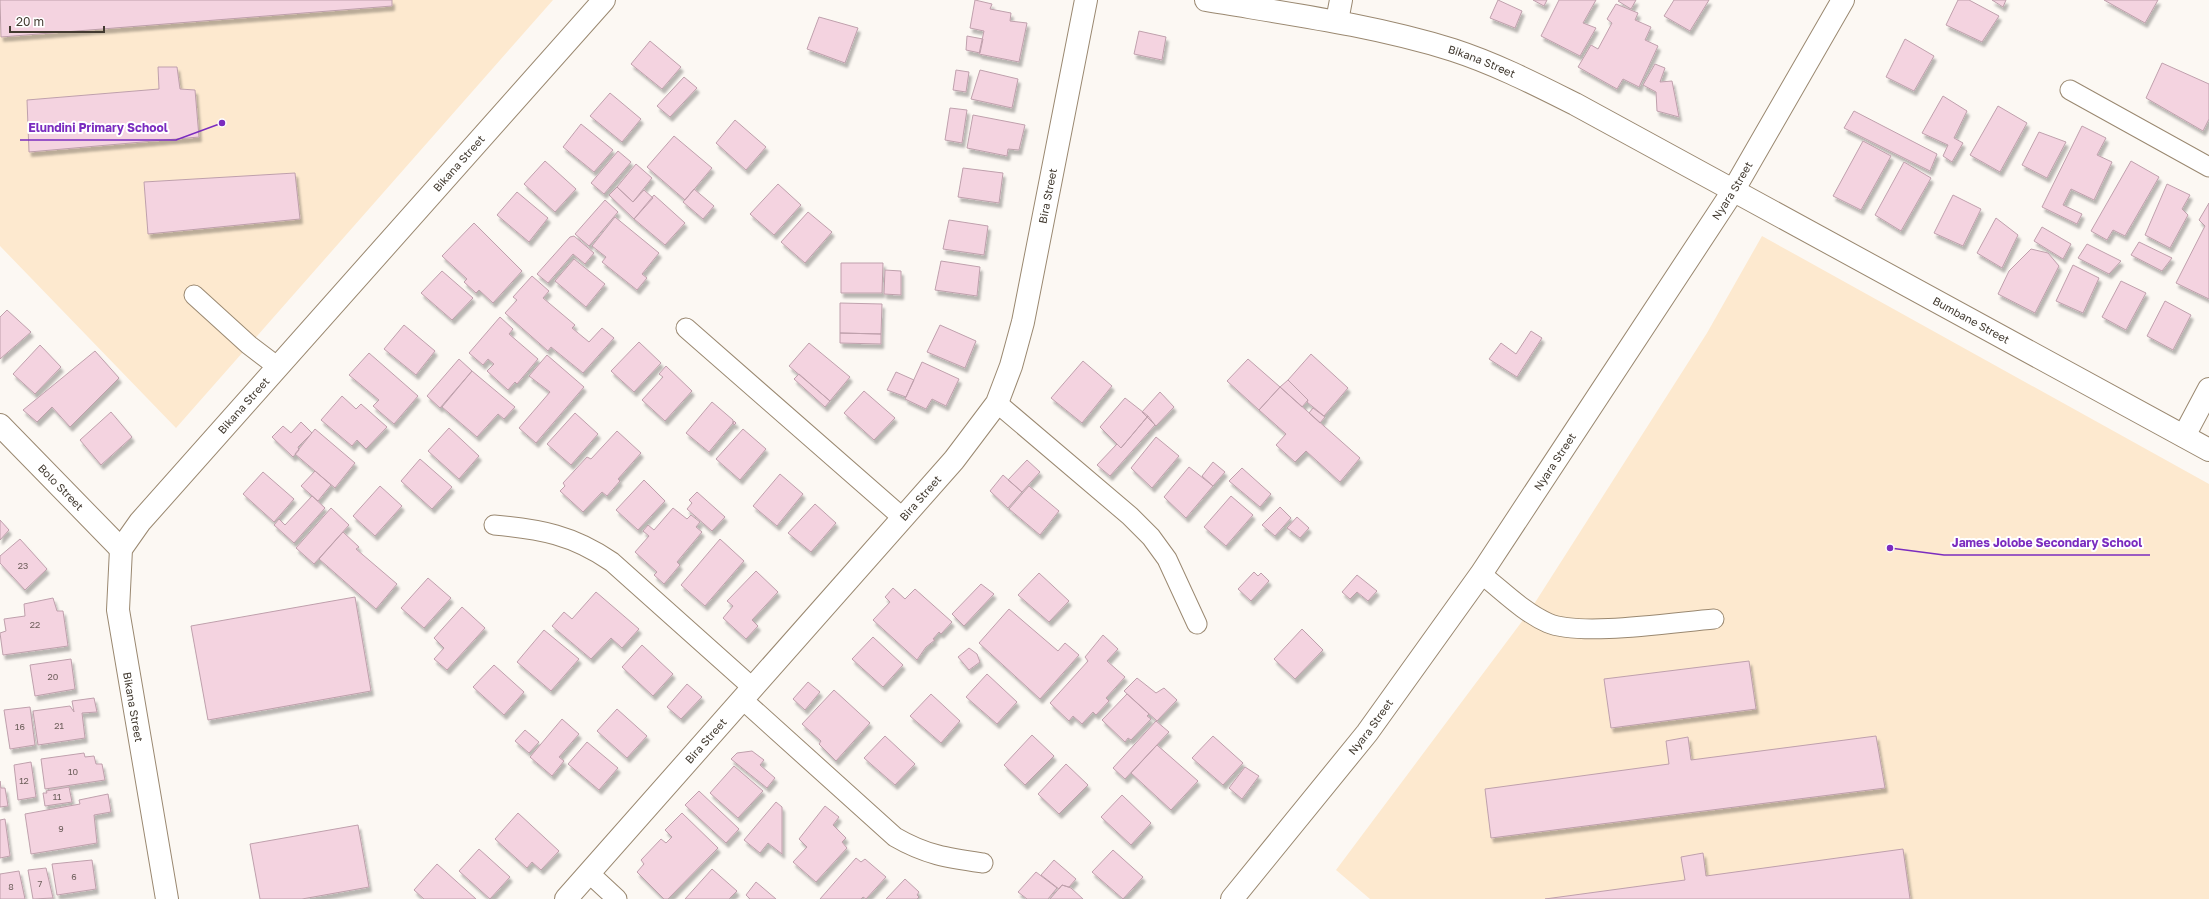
<svg xmlns="http://www.w3.org/2000/svg" width="2209" height="899" viewBox="0 0 2209 899" font-family="'Golos Text',sans-serif">
	<style>
		.built { fill: #fde9cf }
		.building { fill: #f4d3e0; stroke: #bfa0ac; filter: url(#shadow) }
		.lines { fill: none; stroke-linecap: round; stroke-linejoin: round }
		.service-casing { stroke: #9a8870; stroke-width: 21 }
		.minor-casing { stroke: #9a8870; stroke-width: 24 }
		.service { stroke: #fff; stroke-width: 19 }
		.minor { stroke: #fff; stroke-width: 22 }
		.labels { text-anchor: middle; stroke-width: 4; stroke-linejoin: round; paint-order: stroke }
		.number-label { font-size: 9px; fill: #6e605c }
		.street-label { font-size: 11px; fill: #423a30; stroke: #fff }
		.leader { fill: none; stroke: #7b2cbf; stroke-width: 1.5 }
		.callout-dot { fill: #7b2cbf; stroke: #fff; stroke-width: 1.5 }
		.callout-label { font-size: 12px; text-anchor: middle; font-weight: bold; fill: #7b2cbf; stroke: #fff; stroke-width: 4; stroke-linejoin: round; paint-order: stroke }
	</style>
	<defs>
		<filter id="shadow"><feDropShadow dx="2.5" dy="4.5" stdDeviation="1" flood-color="#0004"/></filter>
	</defs>
	<rect width="100%" height="100%" fill="#fcf8f3"/>
	<path class="built" d="M0,0h553l-377,428 -176,-182z
		M1762,236l447,248v415h-839l-34,-29 193,-258 178,-279z"/>
	<path class="building" d="M0,0h392v6l-391,31z
		M975,0l17,4 -2,5 21,4 -1,8 17,2 -8,39 -40,-8 5,-23 -14,-3z
		M1498,0l24,11 -7,17 -25,-10z
		M1533,0h14l-3,6z
		M1559,0h37l-13,23 13,5 -16,28 -39,-20z
		M1620,0h16l-5,9 -13,-8z
		M1674,0h35l-19,31 -26,-15z
		M1958,0h11l30,16 -17,26 -36,-17z
		M1992,0h14l-3,7z
		M2104,0h54l-13,23z
		M1616,4l22,9 -3,7 16,7 -6,13 13,6 -19,41 -16,-8 -6,10 -39,-22 13,-22 7,4 14,-26 -5,-4z
		M819,17l39,11 -13,35 -38,-14z
		M1139,31l27,6 -4,23 -28,-6z
		M967,36l16,3 -3,14 -14,-3z
		M1905,39l29,17 -20,35 -28,-14z
		M650,41l31,26 -19,22 -31,-25z
		M2162,63l47,21v35l-6,12 -57,-33z
		M1655,64l10,4 -5,14 12,-1 7,36 -22,-6 -1,-19 -13,-7z
		M158,67h19l3,22 15,1 4,47 -170,15 -2,-52 132,-11z
		M956,70l13,2 -3,20 -13,-2z
		M980,70l38,9 -6,29 -41,-9z
		M684,77l13,11 -27,29 -13,-11z
		M610,93l31,26 -19,23 -32,-26z
		M1943,96l24,15 -13,27 9,5 -11,19 -9,-6 5,-11 -26,-12z
		M1998,106l29,17 -27,49 -30,-17z
		M950,108l17,2 -5,33 -17,-3z
		M1854,111l83,43 -7,17 -86,-43z
		M973,115l52,10 -6,25 -11,-1 -1,7 -40,-8z
		M735,120l31,27 -20,23 -30,-27z
		M581,124l32,26 -19,22 -31,-25z
		M2082,126l24,12 -9,17 15,7 -18,38 -23,-11 -8,16 19,9 -5,10 -35,-17z
		M2039,132l27,10 -19,36 -25,-13z
		M674,136l38,32 -27,32 -38,-33z
		M1863,141l28,15 -30,54 -28,-14z
		M618,151l13,11 -27,32 -13,-11z
		M545,161l31,28 -21,23 -31,-28z
		M2131,161l28,16 -34,59 -12,-6 -6,10 -16,-9z
		M1904,162l27,16 -30,53 -26,-16z
		M636,164l16,14 -19,24 -16,-15z
		M963,168l40,5 -4,30 -41,-6z
		M295,173l5,46 -152,15 -4,-52z
		M778,184l23,21 -27,30 -24,-21z
		M2167,184l23,11 -8,14 6,6 -18,33 -25,-13z
		M617,187l16,15 11,-12 9,8 -19,21 -25,-24z
		M694,189l20,17 -11,13 -20,-17z
		M517,192l31,26 -19,24 -32,-27z
		M654,195l31,28 -20,22 -31,-26z
		M1953,195l28,14 -18,37 -29,-13z
		M605,200l13,12 -29,34 -14,-12z
		M2209,203v96l-33,-16 29,-57 -6,-6z
		M808,212l24,20 -27,31 -24,-21z
		M615,217l44,36 -17,21 5,4 -10,12 -35,-28 4,-5 -14,-11z
		M1996,218l22,17 -16,33 -25,-15z
		M949,220l39,6 -4,29 -41,-6z
		M474,223l48,48 -29,32 -14,-13 -3,3 -12,-11 3,-3 -25,-23z
		M2042,227l29,17 -8,15 -29,-18z
		M574,236l20,17 -9,11 -12,-10 -25,29 -11,-9 33,-37z
		M2139,242l33,16 -10,13 -31,-16z
		M2087,244l34,17 -12,13 -31,-16z
		M2031,249l17,4 11,13 -24,47 -37,-19 11,-23z
		M574,259l31,25 -19,23 -31,-26z
		M941,261l39,6 -3,29 -42,-6z
		M841,263h42l-1,30h-41z
		M2073,265l26,13 -16,35 -27,-12z
		M885,270l16,1v24l-17,-1z
		M442,271l31,27 -21,22 -31,-27z
		M532,276l17,15 -6,7 32,27 -3,3 17,14 13,-14 12,10 -31,35 -32,-26 -3,4 -43,-38 12,-13 -4,-3z
		M2121,281l25,12 -20,37 -24,-13z
		M2165,301l26,14 -18,35 -26,-14z
		M840,303l42,1 -1,30 -41,-1z
		M7,310l24,22 -31,27v-42z
		M500,317l13,12 -4,5 29,25 -21,25 -2,-2 -7,8 -21,-19 7,-7 -6,-5 -5,6 -14,-12z
		M404,325l31,26 -19,24 -32,-26z
		M940,325l36,16 -11,27 -38,-16z
		M1531,331l11,7 -25,39 -28,-18 12,-16 15,11z
		M840,333l41,1v10l-41,-1z
		M639,342l22,21 -27,29 -23,-21z
		M809,343l41,34 -20,24 -41,-35z
		M40,345l21,22 -26,27 -22,-20z
		M95,351l24,27 -49,49 -18,-20 -15,15 -14,-12z
		M369,353l49,43 -24,28 -21,-18 6,-6 -30,-25z
		M1311,354l37,34 -24,28 -17,-14 1,-2 -20,-20z
		M547,355l37,32 -48,56 -17,-15 31,-36 -21,-16z
		M459,359l13,12 -32,37 -13,-12z
		M1248,359l32,28 -21,23 -32,-29z
		M1083,361l29,25 -30,37 -31,-25z
		M922,362l37,17 -13,27 -14,-7 -6,10 -21,-10z
		M666,366l26,25 -27,30 -23,-21 21,-23 -4,-3z
		M472,371l43,36 -11,12 -6,-5 -21,23 -35,-30z
		M896,372l18,8 -8,17 -19,-7z
		M799,374l31,27 -5,6 -31,-28z
		M1288,380l20,20 -6,7 -22,-20z
		M1280,387l80,71 -20,24 -34,-31 -11,11 -19,-17 10,-11 -27,-24z
		M864,391l31,27 -21,22 -30,-27z
		M1160,392l14,15 -18,19 -14,-14z
		M342,396l14,13 5,-5 26,23 -21,22 -9,-9 -5,6 -31,-26z
		M1125,398l23,18 -27,32 -21,-21z
		M712,402l21,18v3l1,-2 2,2 -2,2 -1,-2 -24,29 -23,-19z
		M1313,408l12,9 -5,6 -11,-10z
		M111,412l21,25 -31,28 -21,-25z
		M575,413l23,21 -27,31 -24,-21z
		M1148,416l7,9 -45,51 -13,-11 20,-21 4,4z
		M301,422l11,11 -14,14 1,3 -6,7 -21,-20 11,-11 8,7z
		M449,428l30,28 -20,23 -31,-28z
		M315,429l40,34 -20,25 -40,-34z
		M743,429l23,20 -26,31 -24,-21z
		M617,431l24,22 -23,26 2,2 -13,15 -5,-4 -19,20 -23,-21 5,-5 -2,-3 24,-26 4,2z
		M1156,437l23,19 -27,32 -21,-20z
		M420,459l32,28 -20,22 -31,-28z
		M1027,460l13,12 -18,20 -14,-12z
		M1213,462l12,10 -12,14 -11,-10z
		M1189,467l24,19 -27,32 -22,-21z
		M1242,468l29,26 -11,13 -31,-26z
		M315,471l16,14 -13,16 -17,-15z
		M263,472l31,27 -20,23 -31,-28z
		M780,474l23,20 -26,32 -24,-20z
		M1003,475l19,17 -14,16 -18,-17z
		M644,480l21,21 -27,29 -22,-20z
		M380,486l22,20 -27,30 -22,-20z
		M1029,486l30,25 -19,24 -31,-26z
		M697,492l28,25 -13,14 -25,-22 5,-6 -3,-3z
		M312,496l13,12 -31,35 -20,-18 5,-6 6,6z
		M1231,496l22,19 -27,31 -22,-19z
		M815,504l21,19 -25,29 -23,-19z
		M1280,507l11,11 -16,18 -13,-11z
		M331,508l18,17 -35,39 -18,-16z
		M673,508l14,11 4,-4 9,7 -4,5 6,5 -25,30 3,3 -16,19 -10,-9 3,-3 -22,-20 14,-16 -6,-5 5,-6 6,5z
		M1297,517l12,11 -9,10 -13,-10z
		M0,520l9,10 -9,10z
		M343,532l16,15 -3,2 41,35 -21,25 -57,-50z
		M20,539l27,30 -22,21 -25,-27v-7z
		M720,539l24,22 -39,45 -24,-21z
		M756,571l22,21 -26,28 6,6 -12,13 -23,-21 10,-12 -6,-5z
		M1254,572l4,4 3,-3 8,8 -18,20 -13,-12z
		M1039,573l30,28 -20,21 -31,-27z
		M1357,575l20,16 -9,10 -11,-9 -7,7 -8,-7z
		M428,578l23,20 -27,30 -23,-20z
		M981,584l13,10 -30,32 -12,-12z
		M893,588l12,11 10,-10 37,33 -11,12 -2,-2 -6,7 2,1 -9,7 -9,13 -44,-40 17,-18 -5,-5z
		M596,592l43,37 -17,19 -11,-10 -20,21 -39,-33 12,-14 8,7z
		M355,597l16,94 -163,29 -17,-94z
		M53,598l4,13h6l5,35 -65,9 -3,-22 6,-2 -2,-12 21,-3 -1,-12z
		M462,607l23,21 -38,42 -13,-11 10,-11 -10,-10z
		M1009,609l49,42 7,-8 14,12 -39,44 -61,-56z
		M1302,629l21,21 -28,29 -21,-20z
		M544,630l35,29 -28,32 -34,-29z
		M1103,635l15,14 -11,12 18,16 -19,21 3,3 -13,14 -3,-3 -11,12 -9,-8 -4,5 -19,-18 38,-42 -3,-4z
		M873,637l30,28 -20,22 -31,-28z
		M642,645l31,29 -20,22 -31,-29z
		M969,648l8,6 3,8 -11,8 -11,-13z
		M71,659l4,30 -40,7 -5,-31z
		M1749,661l7,48 -145,19 -7,-49z
		M494,665l30,27 -20,23 -31,-28z
		M987,674l30,28 -20,22 -31,-27z
		M1137,678l19,15 8,-5 13,12 -20,21 -33,-30z
		M808,682l12,10 -15,18 -12,-11z
		M687,684l15,13 -21,22 -14,-12z
		M834,690l36,33 -34,38 -17,-17 2,-3 -19,-17z
		M931,694l29,27 -19,22 -31,-27z
		M1127,694l22,20 -2,2 4,3 -20,21 -3,-2 -3,4 -23,-22z
		M94,698l3,14 -15,1 3,25 -47,7 -5,-34 37,-5 4,6 -2,-11z
		M30,707l5,38 -25,4 -6,-39z
		M617,709l30,27 -20,22 -30,-27z
		M562,719l17,15 -20,23 5,4 -12,15 -22,-19z
		M1156,721l13,11 -44,47 -12,-11z
		M525,730l14,12 -10,11 -14,-12z
		M1032,735l22,21 -29,29 -21,-20z
		M885,736l30,28 -20,21 -31,-27z
		M1213,736l30,27 -20,22 -31,-27z
		M1876,736l9,52 -394,50 -6,-49 184,-25 -3,-23 22,-4 3,23z
		M587,742l31,26 -19,22 -31,-26z
		M1157,745l41,36 -27,29 -40,-37z
		M752,751l12,9 -4,5 15,13 -8,10 -36,-29 6,-6z
		M84,753l1,4 9,-1 2,8h6l3,16 -60,9 -4,-30z
		M31,762l5,35 -18,3 -4,-35z
		M1066,764l22,21 -29,29 -21,-20z
		M734,766l29,25 -25,27 -28,-25z
		M1245,767l14,9 -17,23 -13,-11z
		M0,781l1,7h4l3,18 -8,1z
		M69,787l3,15 -27,4 -2,-13h4l-1,-2z
		M699,791l40,38 -13,14 -41,-38z
		M108,794l3,18 -17,3 3,28 -66,11 -6,-40 55,-10 -1,-4z
		M1122,795l29,28 -20,22 -30,-28z
		M776,802l6,5v47l-14,-11 -8,10 -16,-13z
		M825,806l14,11 -6,8 13,13 -4,4 5,6 -31,34 -23,-20 14,-15 -8,-8z
		M518,813l41,38 -18,19 -9,-8 -5,6 -32,-29z
		M682,813l36,35 -50,51h-4l-27,-27 7,-8 -3,-4 20,-21 5,4 6,-6 -7,-7z
		M5,819l5,37 -10,2v-38z
		M358,825l11,62 -67,12h-42l-10,-55z
		M479,849l31,28 -20,22 -31,-28z
		M1903,849l7,50h-365l140,-19 -4,-23 22,-4 3,23z
		M1113,850l30,27 -20,22 -31,-27z
		M856,858l5,4 4,-3 21,18 -20,22 -3,-2 -2,2h-41z
		M92,860l4,29 -39,6 -5,-31z
		M1054,860l22,19 -7,8 -7,-2 -3,4 -18,-14z
		M437,864l39,35h-52l-10,-9z
		M46,868l7,30 -20,1 -5,-29z
		M712,869l25,22 -8,8h-44z
		M19,871l6,28h-25v-25z
		M1036,872l21,16 -9,11h-21l-9,-7z
		M905,879l14,13 -2,3 2,2 -2,2h-31z
		M756,882l20,17h-26l-4,-4z
		M1062,885l9,3 12,11h-33z"/>
	<g class="lines">
		<defs>
			<path id="service" d="M2070,90l139,77
				M194,295l55,50 29,22
				M686,328l217,190
				M997,403l133,113 21,21 16,22 30,65
				M494,525c46,4 79,10 118,37l141,126
				M1481,574c21,16 42,38 67,49 32,14 128,-1 166,-4
				M743,700l152,137c31,18 53,21 88,26
				M589,873l28,26"/>
			<g id="minor">
				<path id="s1" d="M1206,0c83,14 167,25 247,50 43,14 82,34 122,54l634,346"/>
				<path d="M1337,21l4,-21"/>
				<path id="s2" d="M0,425l121,124"/>
				<path d="M2184,436l25,-47"/>
				<path id="s3" d="M167,899l-49,-289 3,-61 19,-27 464,-522"/>
				<path id="s4" d="M566,899l388,-439 43,-57 14,-37 12,-44 63,-322"/>
				<path id="s5" d="M1232,899l135,-166 114,-159 252,-383 110,-191"/>
			</g>
		</defs>
		<use href="#service" class="service-casing"/>
		<use href="#minor" class="minor-casing"/>
		<use href="#service" class="service"/>
		<use href="#minor" class="minor"/>
	</g>
	<g class="labels">
		<g class="number-label">
			<text x="23" y="569">23</text>
			<text x="35" y="628">22</text>
			<text x="53" y="680">20</text>
			<text x="59" y="729">21</text>
			<text x="20" y="730">16</text>
			<text x="73" y="775">10</text>
			<text x="24" y="784">12</text>
			<text x="57" y="800">11</text>
			<text x="61" y="832">9</text>
			<text x="74" y="880">6</text>
			<text x="40" y="887">7</text>
			<text x="11" y="890">8</text>
		</g>
		<g class="street-label">
			<text dy="4" stroke="none"><textPath href="#s1" startOffset="283">Bikana Street</textPath></text>
			<text dy="4" stroke="none"><textPath href="#s3" startOffset="867">Bikana Street</textPath></text>
			<text dy="4" stroke="none"><textPath href="#s5" startOffset="868">Nyara Street</textPath></text>
			<text dy="4" stroke="none"><textPath href="#s4" startOffset="871">Bira Street</textPath></text>
			<text dy="4" stroke="none"><textPath href="#s1" startOffset="837">Bumbane Street</textPath></text>
			<text dy="4" stroke="none"><textPath href="#s3" startOffset="543">Bikana Street</textPath></text>
			<text dy="4" stroke="none"><textPath href="#s5" startOffset="544">Nyara Street</textPath></text>
			<text dy="4" stroke="none"><textPath href="#s2" startOffset="87">Bolo Street</textPath></text>
			<text dy="4" stroke="none"><textPath href="#s4" startOffset="535">Bira Street</textPath></text>
			<text transform="translate(133 707) rotate(80)" y="4">Bikana Street</text>
			<text dy="4" stroke="none"><textPath href="#s5" startOffset="221">Nyara Street</textPath></text>
			<text dy="4" stroke="none"><textPath href="#s4" startOffset="211">Bira Street</textPath></text>
		</g>
	</g>
	<path class="leader" d="M222 123L176 140H20M1890 548L1944 555H2150"/>
	<g class="callout-dot">
		<circle cx="222" cy="123" r="4"/>
		<circle cx="1890" cy="548" r="4"/>
	</g>
	<g class="callout-label">
		<text x="98" y="132">Elundini Primary School</text>
		<text x="2047" y="547">James Jolobe Secondary School</text>
	</g>
	<path d="M10 26v6h94v-6" fill="none" stroke="#423a30" stroke-width="2"/>
	<text x="16" y="26" font-size="12" fill="#423a30" stroke="#ffffff" stroke-width="3" paint-order="stroke">20 m</text>
</svg>
